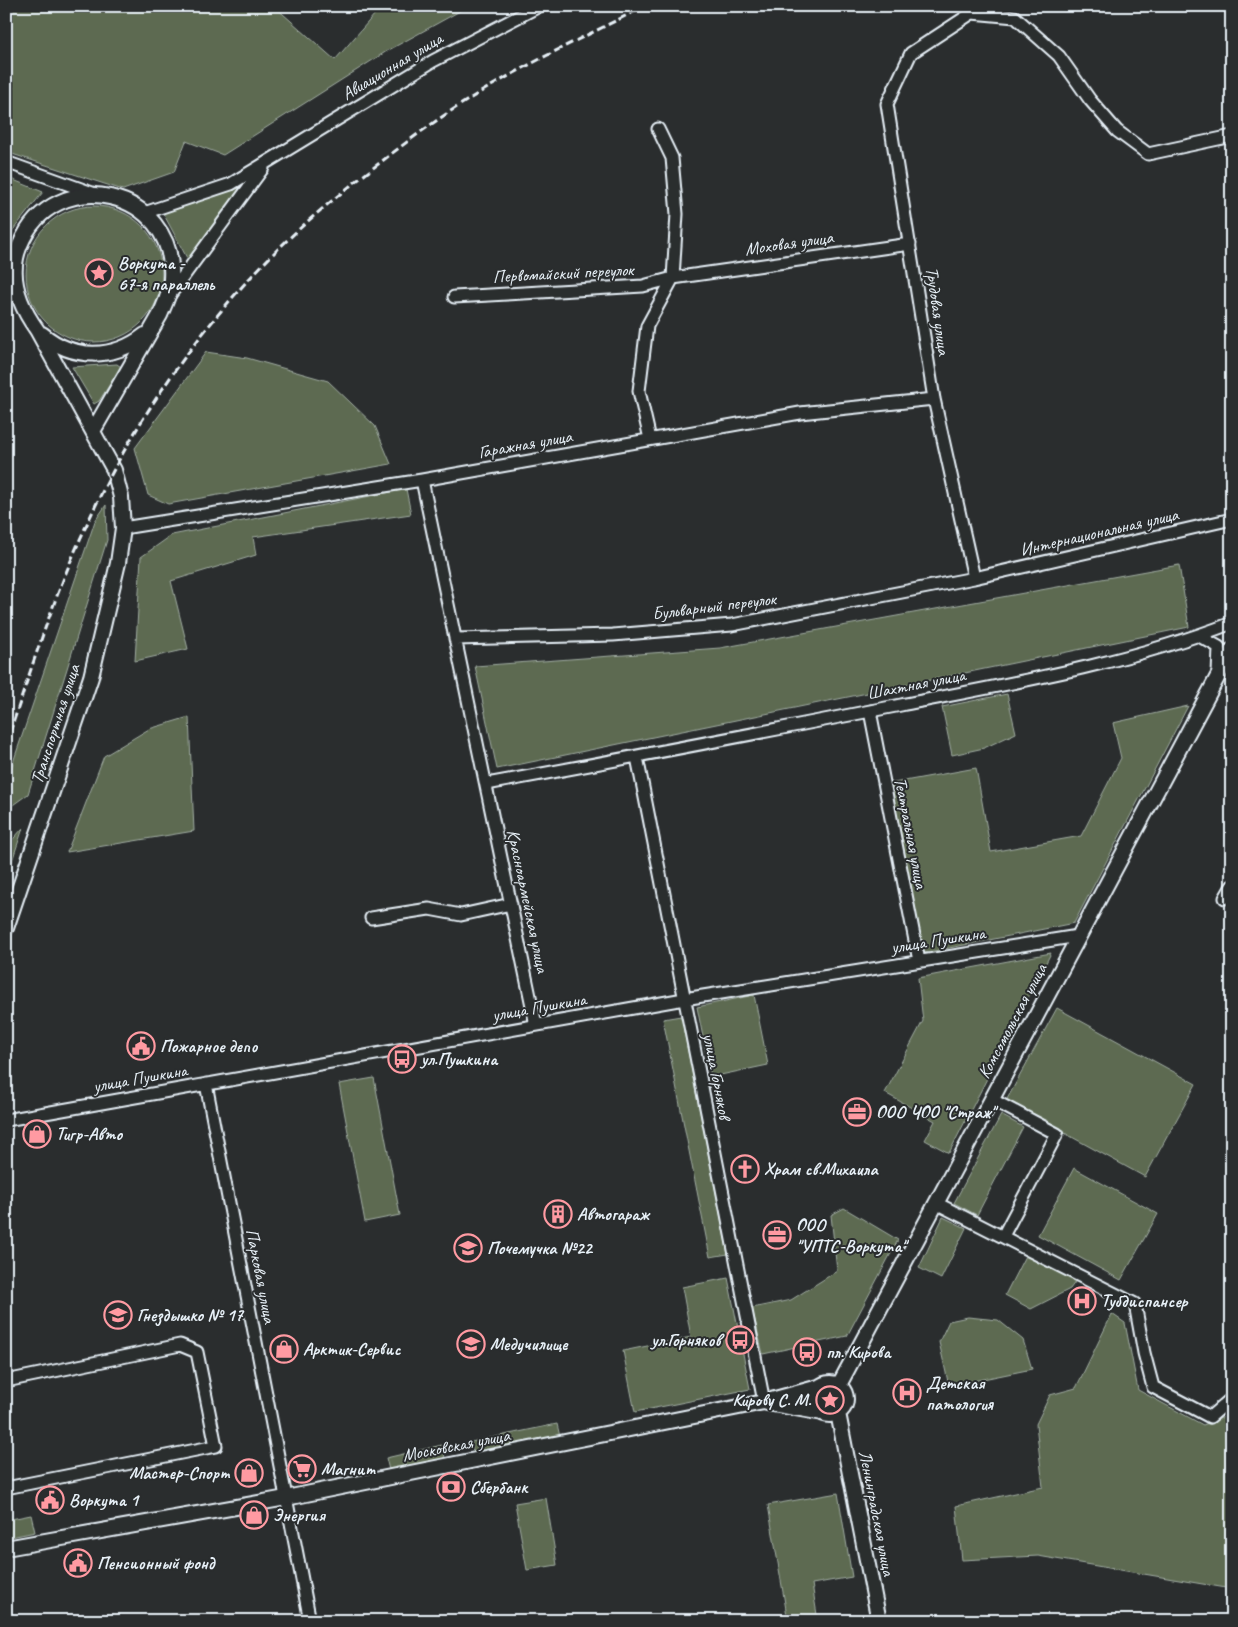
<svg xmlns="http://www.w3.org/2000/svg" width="1238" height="1627" font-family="Caveat,sans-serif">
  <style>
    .green { fill: #5d6a51; stroke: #a2aea4 }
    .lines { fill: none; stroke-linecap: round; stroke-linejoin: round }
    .minor-casing { stroke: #e8f1f8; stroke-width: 15 }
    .major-casing { stroke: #e8f1f8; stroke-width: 18 }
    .minor { stroke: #2a2d2e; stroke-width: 11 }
    .major { stroke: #2a2d2e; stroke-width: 14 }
    .rail { stroke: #e8f1f8; stroke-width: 3; stroke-dasharray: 8 4; stroke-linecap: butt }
    .labels { text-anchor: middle; stroke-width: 4; stroke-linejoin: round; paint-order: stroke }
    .street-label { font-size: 18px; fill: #e8f1f8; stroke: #2a2d2e }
    .poi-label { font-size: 18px; font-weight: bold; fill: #e8f1f8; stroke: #2a2d2e; text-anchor: start }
  </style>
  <rect width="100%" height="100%" fill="#2a2d2e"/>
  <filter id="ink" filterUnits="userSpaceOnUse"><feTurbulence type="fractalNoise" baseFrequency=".02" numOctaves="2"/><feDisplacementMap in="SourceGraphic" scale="10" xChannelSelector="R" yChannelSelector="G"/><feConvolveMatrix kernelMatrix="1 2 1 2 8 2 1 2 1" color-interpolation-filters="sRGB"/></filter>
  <g filter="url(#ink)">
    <path class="green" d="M 6,6 L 274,6 L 335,60 L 382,6 L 469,6 L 387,51 L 223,155 L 186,141 L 174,172 L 123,190 L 6,152 L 6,88 L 14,88 L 6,81 Z
      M 6,177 L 43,192 L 6,239 Z
      M 241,187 L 188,260 L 162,211 Z
      M26 274a68 68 0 1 1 136 0a68 68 0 1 1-136 0Z
      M 206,352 L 247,358 L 328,381 L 375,426 L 391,464 L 168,504 L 148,495 L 135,448 Z
      M 117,364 L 121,367 L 99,401 L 94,404 L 72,367 Z
      M 406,489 L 411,514 L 253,537 L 256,555 L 171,581 L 188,649 L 135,661 L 141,557 L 172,535 Z
      M 106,505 L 107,540 L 28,794 L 6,810 L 6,783 L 95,521 Z
      M 1179,565 L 1189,627 L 497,769 L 475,666 L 720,648 Z
      M 1007,694 L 1016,733 L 984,748 L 952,755 L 942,707 Z
      M 1188,706 L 1074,923 L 919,954 L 888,784 L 976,768 L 991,852 L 1081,836 L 1121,758 L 1113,723 Z
      M 189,717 L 194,831 L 67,852 L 104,756 L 149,729 Z
      M 23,828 L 6,879 L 6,847 Z
      M 1051,953 L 949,1153 L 925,1140 L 935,1121 L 885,1093 L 923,1021 L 918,978 Z
      M 754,995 L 768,1065 L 711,1077 L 697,1007 Z
      M 1057,1008 L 1196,1084 L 1145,1177 L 1006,1101 Z
      M 681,1016 L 728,1254 L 710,1257 L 663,1019 Z
      M 374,1078 L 400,1215 L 365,1222 L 339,1084 Z
      M 1001,1115 L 1023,1127 L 977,1215 L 954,1203 Z
      M 1074,1168 L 1158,1214 L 1121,1280 L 1038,1235 Z
      M 844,1208 L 898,1240 L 847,1336 L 763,1354 L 752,1308 L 791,1300 L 837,1271 L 831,1215 Z
      M 943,1217 L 966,1228 L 941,1279 L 919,1268 Z
      M 1027,1252 L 1078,1278 L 1070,1289 L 1031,1309 L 1005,1295 Z
      M 728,1278 L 750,1389 L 635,1412 L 623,1351 L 691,1337 L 682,1287 Z
      M 1112,1314 L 1125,1323 L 1138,1390 L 1203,1425 L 1232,1414 L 1232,1589 L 1038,1556 L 962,1560 L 956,1506 L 1043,1487 L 1036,1424 L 1050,1395 L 1076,1388 Z
      M 968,1317 L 998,1320 L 1023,1340 L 1032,1369 L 949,1386 L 939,1342 L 949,1321 Z
      M 557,1424 L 560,1437 L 474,1455 L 471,1442 Z
      M 442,1445 L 445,1458 L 389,1470 L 386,1458 Z
      M 838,1493 L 852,1577 L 812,1584 L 818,1621 L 788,1621 L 768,1505 Z
      M 546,1498 L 557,1565 L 527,1570 L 515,1503 Z
      M 31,1515 L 35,1532 L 6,1538 L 6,1520 Z"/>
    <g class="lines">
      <g class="minor-casing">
        <path id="minor" d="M 6,162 L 95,194
          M 144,213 L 231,184 L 433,61 L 539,6
          M 169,296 L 263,168
          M 454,297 L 643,286 L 673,278 L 910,244
          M 650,439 L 639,391 L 647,326 L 673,278 L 677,214 L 672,158 L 658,129
          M 422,480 L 536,1025
          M 123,528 L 422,480 L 800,413 L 934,399
          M 974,578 L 934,399 L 887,104 L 911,53 L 972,13 L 1015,17 L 1059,56 L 1090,100 L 1117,131 L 1148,154 L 1232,136
          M 1199,636 L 1219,647 L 1218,674
          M 455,639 L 613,635 L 732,625 L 974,578 L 1232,519
          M 870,711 L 919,961
          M 637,757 L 764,1402
          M 487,784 C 625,759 763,732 901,705 C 1012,683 1126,664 1232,623
          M 1225,898 L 1232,886
          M 371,918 L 429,909 L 461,915 L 511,904
          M 206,1084 L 310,1621
          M 991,1099 L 1057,1134 L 1003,1236
          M 6,1120 L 684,999 L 1078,936
          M 936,1203 L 1135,1304 L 1144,1353 L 1153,1387 L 1210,1417 L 1232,1398
          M 6,1381 L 180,1345 L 197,1352 L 216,1446 L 6,1488"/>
      </g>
      <g class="major-casing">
        <path id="major" d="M 42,334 C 73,360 113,360 145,335
          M 6,928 L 91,677 L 118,563 L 123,528 L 121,497 L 114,470 L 37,330 C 19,305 7,276 20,245 C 54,162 177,189 171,279 C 171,292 165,303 160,315 L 93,431
          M814 1399a16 16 0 1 1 32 0a16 16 0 1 1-32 0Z
          M 839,1385 L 1232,650
          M 767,1403 L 823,1413
          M 838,1413 L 879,1621
          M 6,1548 L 286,1498 L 764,1402 L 819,1387"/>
      </g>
      <use href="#minor" class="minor"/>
      <use href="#major" class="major"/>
      <path class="rail" d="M 6,744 C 31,670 54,595 87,524 C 131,426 197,330 274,253 C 309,218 347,188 386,158 C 422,130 460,103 500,81 C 547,54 596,31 645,6"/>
    </g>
  </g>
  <defs>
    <g id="sight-ring" transform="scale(1.4375)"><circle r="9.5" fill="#2a2d2e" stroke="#ff9aa2" stroke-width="1.5"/><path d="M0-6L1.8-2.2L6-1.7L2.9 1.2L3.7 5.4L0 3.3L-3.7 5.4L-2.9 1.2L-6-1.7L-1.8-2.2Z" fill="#ff9aa2"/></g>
    <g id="civic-ring" transform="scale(1.4375)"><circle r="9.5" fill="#2a2d2e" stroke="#ff9aa2" stroke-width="1.5"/><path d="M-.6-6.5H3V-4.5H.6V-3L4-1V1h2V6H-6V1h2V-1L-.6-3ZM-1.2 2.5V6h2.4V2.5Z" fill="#ff9aa2"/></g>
    <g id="bus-ring" transform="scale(1.4375)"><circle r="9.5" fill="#2a2d2e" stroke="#ff9aa2" stroke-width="1.5"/><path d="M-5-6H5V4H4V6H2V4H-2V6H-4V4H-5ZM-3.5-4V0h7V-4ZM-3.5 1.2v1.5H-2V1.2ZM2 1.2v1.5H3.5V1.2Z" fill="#ff9aa2"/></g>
    <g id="office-ring" transform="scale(1.4375)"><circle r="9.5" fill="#2a2d2e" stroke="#ff9aa2" stroke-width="1.5"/><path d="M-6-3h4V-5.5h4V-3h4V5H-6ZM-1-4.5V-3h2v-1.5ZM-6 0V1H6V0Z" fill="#ff9aa2"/></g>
    <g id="shop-ring" transform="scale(1.4375)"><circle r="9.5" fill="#2a2d2e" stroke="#ff9aa2" stroke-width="1.5"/><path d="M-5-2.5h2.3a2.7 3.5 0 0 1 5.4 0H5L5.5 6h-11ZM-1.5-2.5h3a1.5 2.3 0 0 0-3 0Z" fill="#ff9aa2"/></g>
    <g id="church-ring" transform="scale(1.4375)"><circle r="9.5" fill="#2a2d2e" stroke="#ff9aa2" stroke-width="1.5"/><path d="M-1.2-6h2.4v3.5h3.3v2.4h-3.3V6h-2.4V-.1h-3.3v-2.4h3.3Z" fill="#ff9aa2"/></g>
    <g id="building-ring" transform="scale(1.4375)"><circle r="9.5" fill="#2a2d2e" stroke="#ff9aa2" stroke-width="1.5"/><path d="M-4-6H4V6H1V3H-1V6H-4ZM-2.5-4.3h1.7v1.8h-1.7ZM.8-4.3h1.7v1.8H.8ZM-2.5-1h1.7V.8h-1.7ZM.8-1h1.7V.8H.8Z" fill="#ff9aa2"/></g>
    <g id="school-ring" transform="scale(1.4375)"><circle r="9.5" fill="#2a2d2e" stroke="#ff9aa2" stroke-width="1.5"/><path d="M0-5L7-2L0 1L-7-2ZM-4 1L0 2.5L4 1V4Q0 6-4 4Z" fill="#ff9aa2"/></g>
    <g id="hospital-ring" transform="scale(1.4375)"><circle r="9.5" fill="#2a2d2e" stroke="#ff9aa2" stroke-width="1.5"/><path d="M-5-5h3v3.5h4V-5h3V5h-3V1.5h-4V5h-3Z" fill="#ff9aa2"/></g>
    <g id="university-ring" transform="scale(1.4375)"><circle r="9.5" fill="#2a2d2e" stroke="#ff9aa2" stroke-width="1.5"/><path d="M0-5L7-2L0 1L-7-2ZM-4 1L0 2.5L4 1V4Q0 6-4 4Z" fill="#ff9aa2"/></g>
    <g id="supermarket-ring" transform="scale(1.4375)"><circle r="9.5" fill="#2a2d2e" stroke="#ff9aa2" stroke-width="1.5"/><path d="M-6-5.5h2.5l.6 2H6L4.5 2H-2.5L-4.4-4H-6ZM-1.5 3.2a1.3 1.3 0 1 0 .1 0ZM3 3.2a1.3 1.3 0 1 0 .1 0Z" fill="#ff9aa2"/></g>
    <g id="bank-ring" transform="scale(1.4375)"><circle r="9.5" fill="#2a2d2e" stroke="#ff9aa2" stroke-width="1.5"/><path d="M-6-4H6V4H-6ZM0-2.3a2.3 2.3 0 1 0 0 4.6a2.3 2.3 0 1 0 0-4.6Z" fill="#ff9aa2"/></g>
  </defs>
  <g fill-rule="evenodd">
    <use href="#sight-ring" x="99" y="273"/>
    <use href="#civic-ring" x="141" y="1046"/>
    <use href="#bus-ring" x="402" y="1059"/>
    <use href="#office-ring" x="857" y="1112"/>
    <use href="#shop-ring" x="37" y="1134"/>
    <use href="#church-ring" x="745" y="1169"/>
    <use href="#building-ring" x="558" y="1214"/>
    <use href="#office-ring" x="777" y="1235"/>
    <use href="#school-ring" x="468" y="1248"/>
    <use href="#hospital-ring" x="1082" y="1301"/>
    <use href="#school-ring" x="118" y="1315"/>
    <use href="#bus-ring" x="740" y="1340"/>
    <use href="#university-ring" x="471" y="1344"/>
    <use href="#shop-ring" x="284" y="1349"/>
    <use href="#bus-ring" x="807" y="1352"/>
    <use href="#hospital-ring" x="907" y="1393"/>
    <use href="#sight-ring" x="830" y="1400"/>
    <use href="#supermarket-ring" x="302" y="1469"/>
    <use href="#shop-ring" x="249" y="1473"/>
    <use href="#bank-ring" x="451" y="1487"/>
    <use href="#civic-ring" x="50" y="1500"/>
    <use href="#shop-ring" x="254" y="1515"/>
    <use href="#civic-ring" x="78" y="1563"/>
  </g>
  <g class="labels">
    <g class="street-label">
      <text transform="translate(392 66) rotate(-31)" y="6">Авиационная улица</text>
      <text transform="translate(789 243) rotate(-8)" y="6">Моховая улица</text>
      <text transform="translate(563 273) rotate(-3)" y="6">Первомайский переулок</text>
      <text transform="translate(938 311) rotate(82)" y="6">Трудовая улица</text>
      <text transform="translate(525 444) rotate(-10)" y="6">Гаражная улица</text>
      <text transform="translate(1099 532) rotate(-13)" y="6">Интернациональная улица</text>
      <text transform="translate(714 606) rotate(-7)" y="6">Бульварный переулок</text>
      <text transform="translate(916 684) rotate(-11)" y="6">Шахтная улица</text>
      <text transform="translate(55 724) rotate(-72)" y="6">Транспортная улица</text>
      <text transform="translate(911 833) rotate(79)" y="6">Театральная улица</text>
      <text transform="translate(528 901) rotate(78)" y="6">Красноармейская улица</text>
      <text transform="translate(938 940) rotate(-9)" y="6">улица Пушкина</text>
      <text transform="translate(539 1007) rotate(-10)" y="6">улица Пушкина</text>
      <text transform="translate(1012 1021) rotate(-62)" y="6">Комсомольская улица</text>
      <text transform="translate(717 1076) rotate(79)" y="6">улица Горняков</text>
      <text transform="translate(140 1078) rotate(-10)" y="6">улица Пушкина</text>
      <text transform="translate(261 1276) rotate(79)" y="6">Парковая улица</text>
      <text transform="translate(456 1445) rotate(-11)" y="6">Московская улица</text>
      <text transform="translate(877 1513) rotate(79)" y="6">Ленинградская улица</text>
    </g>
    <g class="poi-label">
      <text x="118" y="269">Воркута -<tspan x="118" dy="21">67-я параллель</tspan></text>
      <text x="160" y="1052">Пожарное депо</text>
      <text x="421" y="1065">ул.Пушкина</text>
      <text x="876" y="1118">ООО ЧОО "Страж"</text>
      <text x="56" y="1140">Тигр-Авто</text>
      <text x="764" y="1175">Храм св.Михаила</text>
      <text x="577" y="1220">Автогараж</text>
      <text x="796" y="1231">ООО<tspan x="796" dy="21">"УПТС-Воркута"</tspan></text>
      <text x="487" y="1254">Почемучка №22</text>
      <text x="1101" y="1307">Тубдиспансер</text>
      <text x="137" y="1321">Гнездышко № 17</text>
      <text x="721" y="1346" text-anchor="end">ул.Горняков</text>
      <text x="490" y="1350">Медучилище</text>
      <text x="303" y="1355">Арктик-Сервис</text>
      <text x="826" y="1358">пл. Кирова</text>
      <text x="926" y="1389">Детская<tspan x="926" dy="21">патология</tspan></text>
      <text x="811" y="1406" text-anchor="end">Кирову С. М.</text>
      <text x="321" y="1475">Магнит</text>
      <text x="230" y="1479" text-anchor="end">Мастер-Спорт</text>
      <text x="470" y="1493">Сбербанк</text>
      <text x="69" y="1506">Воркута 1</text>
      <text x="273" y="1521">Энергия</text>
      <text x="97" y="1569">Пенсионный фонд</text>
    </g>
  </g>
  <rect width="1238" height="1627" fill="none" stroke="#2a2d2e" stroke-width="25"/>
  <rect x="12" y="12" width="1213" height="1602" fill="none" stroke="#e8f1f8" stroke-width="2" filter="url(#ink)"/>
</svg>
